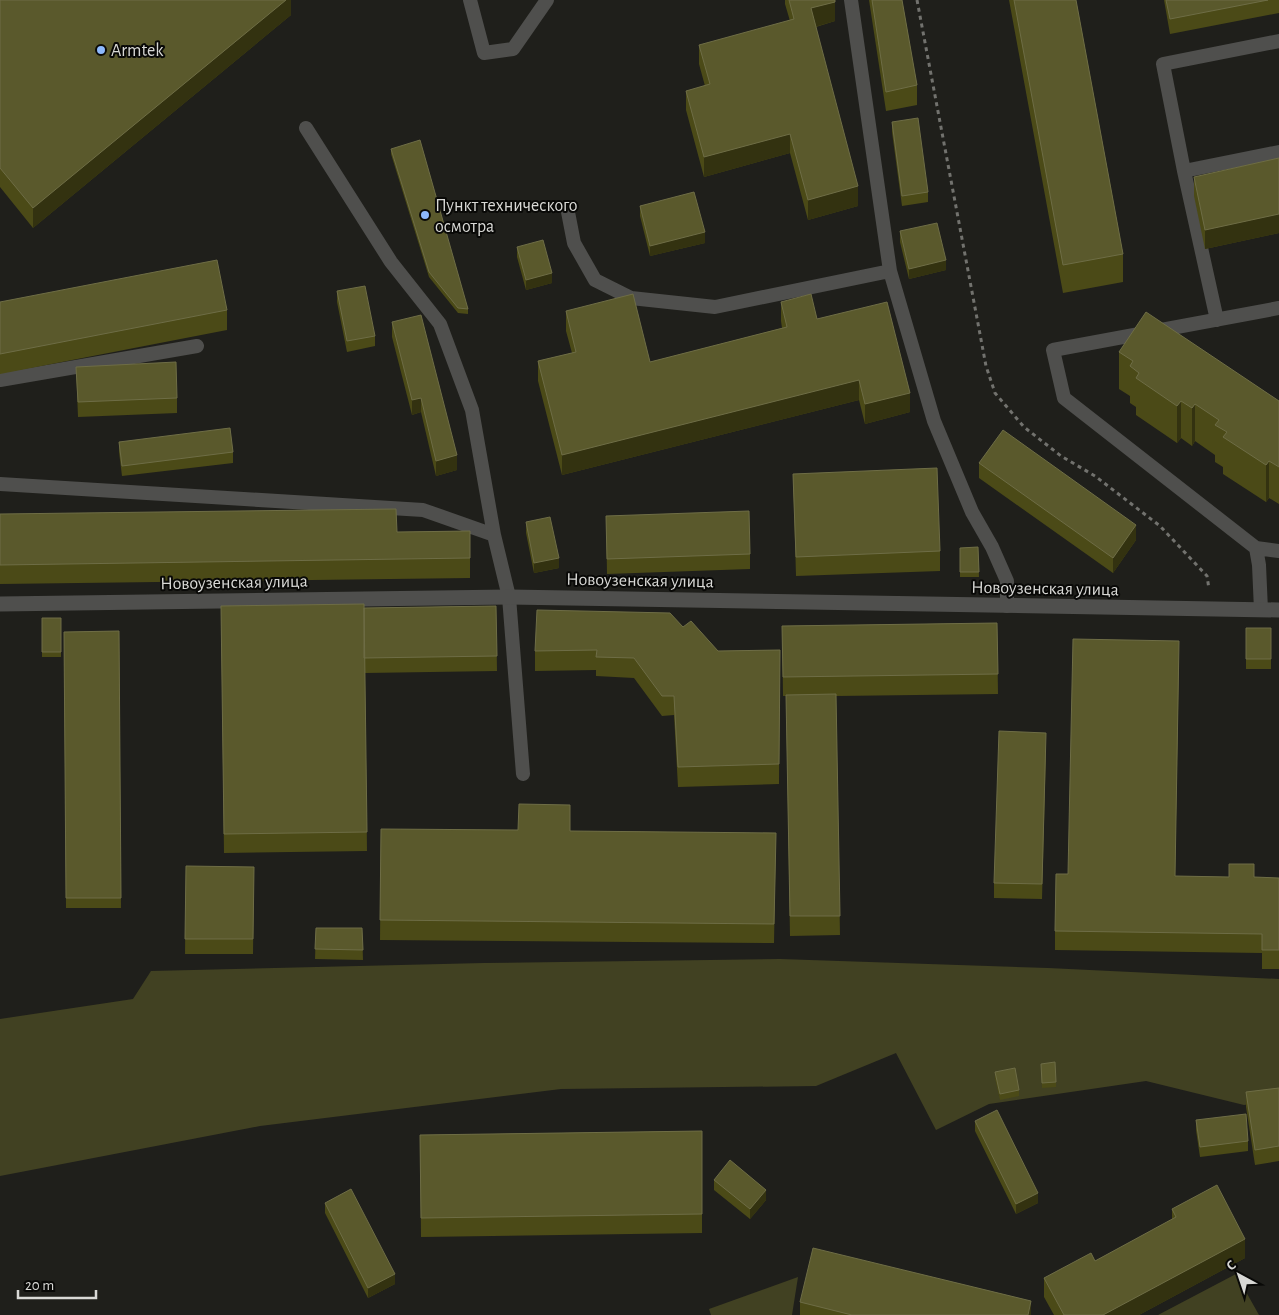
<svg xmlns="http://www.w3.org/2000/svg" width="1279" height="1315" font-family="'Alegreya Sans',sans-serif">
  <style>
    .green { fill: #414122 }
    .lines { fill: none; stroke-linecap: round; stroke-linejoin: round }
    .path { stroke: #72726e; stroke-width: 3; stroke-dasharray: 4 4; stroke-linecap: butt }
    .lane { stroke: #4f4f4d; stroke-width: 14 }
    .street { stroke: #4f4f4d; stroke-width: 15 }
    .wall { fill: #4b4a17 }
    .shaded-wall { fill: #333210 }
    .building { fill: #5a592c; stroke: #6e6d46 }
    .poi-dot { fill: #8db9fc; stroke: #090907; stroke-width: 2 }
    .labels { text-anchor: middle; stroke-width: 4; stroke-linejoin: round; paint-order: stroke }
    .poi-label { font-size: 18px; fill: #d9d9d6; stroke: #090907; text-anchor: start }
    .street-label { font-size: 18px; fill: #d9d9d6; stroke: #090907 }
  </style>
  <rect width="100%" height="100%" fill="#1f1f1b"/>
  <path class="green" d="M 780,959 L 1048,968 L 1279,979 L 1279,1100 L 1244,1105 L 1146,1081 L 989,1104 L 936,1130 L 896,1053 L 816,1086 L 561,1089 L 260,1126 L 0,1176 L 0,1019 L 133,999 L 151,971 L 484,963 Z
    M 1236,1274 L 1259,1315 L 1158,1315 Z
    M 798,1277 L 792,1315 L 711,1315 L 709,1309 Z"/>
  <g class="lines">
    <path class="path" d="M 917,0 L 986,366 L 995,393 L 1024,427 L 1061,456 L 1095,476 L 1160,526 L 1207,576 L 1209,589"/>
    <path class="lane" d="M 470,0 L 484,53 L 513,49 L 547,0
      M 851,0 L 890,271 L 934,421 L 972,512 L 992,547 L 1007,581 L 1007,606
      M 306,128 L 391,262 L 440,324 L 472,410 L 494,535
      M 1184,171 L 1163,64 L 1279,41
      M 568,212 L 574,243 L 595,280 L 631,298 L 715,307 L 890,271
      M 1217,320 L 1184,171 L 1279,152
      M 0,380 L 197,346
      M 0,484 L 423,510 L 494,535 L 509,597 L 523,774
      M 1256,548 L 1279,551
      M 1261,610 L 1259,565 L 1256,548 L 1064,398 L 1053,350 L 1279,308"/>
    <path class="street" d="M 0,604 L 509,597 L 1279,610"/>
  </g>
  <path class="wall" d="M 0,0 L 291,0 L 291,15 L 33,228 L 0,187 Z
    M 785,0 L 835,0 L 835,21 L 816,27 L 858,206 L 808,220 L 790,153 L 704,177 L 686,110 L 686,91 L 705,86 L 699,64 L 699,45 L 790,21 L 785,4 Z
    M 869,0 L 902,0 L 917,85 L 917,105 L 886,111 Z
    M 1009,0 L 1076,0 L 1123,254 L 1123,282 L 1063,293 Z
    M 1164,0 L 1279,0 L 1279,13 L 1170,34 Z
    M 892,122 L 928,192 L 928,202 L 902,206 L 892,132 Z
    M 391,149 L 468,309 L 468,314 L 458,313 L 429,277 L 391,154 Z
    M 1279,158 L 1279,233 L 1205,249 L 1194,196 L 1194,177 Z
    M 640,206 L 705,243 L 650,256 L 640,216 Z
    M 900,231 L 946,270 L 909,279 L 900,242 Z
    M 517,247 L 552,283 L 526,290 L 517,257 Z
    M 337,291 L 375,336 L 375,346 L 347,352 L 337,302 Z
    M 0,302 L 227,310 L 227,330 L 0,374 Z
    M 781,302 L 817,319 L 910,412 L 865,424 L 859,400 L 562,475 L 538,381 L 538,361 L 572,353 L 566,331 L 566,311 L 650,362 L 782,328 L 781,321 Z
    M 392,322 L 457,470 L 436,476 L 421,412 L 412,415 L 392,337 Z
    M 1119,352 L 1279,401 L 1279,504 L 1269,498 L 1266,502 L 1223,474 L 1223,467 L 1215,462 L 1215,455 L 1195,441 L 1192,446 L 1181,438 L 1177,443 L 1136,415 L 1136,407 L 1130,403 L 1130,396 L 1119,389 Z
    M 76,367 L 177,398 L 177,413 L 78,417 Z
    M 119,442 L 233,452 L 233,463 L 122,476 L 119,452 Z
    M 979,463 L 1136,540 L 1113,573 L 979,478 Z
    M 793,474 L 940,551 L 940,571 L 796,576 Z
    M 0,514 L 397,532 L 470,531 L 470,578 L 0,584 Z
    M 606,516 L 750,554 L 750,569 L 607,574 Z
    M 526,522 L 559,568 L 534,573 L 526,533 Z
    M 978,547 L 979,577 L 960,577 L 960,548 Z
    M 221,606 L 364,608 L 496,606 L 497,671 L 365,673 L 367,851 L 224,853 Z
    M 42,618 L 61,618 L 61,657 L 42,657 Z
    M 997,623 L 998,694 L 836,696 L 840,935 L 790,936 L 786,696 L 783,696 L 782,626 Z
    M 683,627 L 718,651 L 780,650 L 779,784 L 678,787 L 674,715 L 662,716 L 634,678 L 596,676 L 596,670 L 535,671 L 535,651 Z
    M 1246,628 L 1271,628 L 1271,669 L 1246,669 Z
    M 119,631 L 121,908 L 66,908 L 64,632 Z
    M 1179,660 L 1175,876 L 1279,878 L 1279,969 L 1262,969 L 1262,953 L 1055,950 L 1055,931 L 1068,874 Z
    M 1046,748 L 1042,899 L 994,898 L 994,883 Z
    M 381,829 L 776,833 L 774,943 L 380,940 Z
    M 186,866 L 254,867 L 253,954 L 185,954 Z
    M 316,928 L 362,928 L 363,960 L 315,959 Z
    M 1041,1064 L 1056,1082 L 1056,1087 L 1042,1088 Z
    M 995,1072 L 1019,1090 L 1019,1096 L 1000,1100 L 995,1078 Z
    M 1279,1088 L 1279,1161 L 1255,1165 L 1246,1107 L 1246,1092 Z
    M 1196,1120 L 1248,1141 L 1248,1151 L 1200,1157 L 1196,1130 Z
    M 975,1121 L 1038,1203 L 1016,1214 L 975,1131 Z
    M 702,1131 L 702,1233 L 421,1237 L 420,1135 Z
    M 714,1180 L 766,1200 L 750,1219 L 714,1190 Z
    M 325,1203 L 395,1284 L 368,1298 L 325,1213 Z
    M 1172,1209 L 1245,1258 L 1139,1315 L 1054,1315 L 1044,1297 L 1044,1278 L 1095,1261 L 1172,1220 Z
    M 800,1302 L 1031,1315 L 800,1315 Z"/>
  <path class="shaded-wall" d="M 286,0 L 291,0 L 291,15 L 33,228 L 33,208 Z
    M 835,2 L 835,21 L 811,28 L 811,8 Z
    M 790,134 L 790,153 L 704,177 L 704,157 Z
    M 858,186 L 858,206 L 808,220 L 808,200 Z
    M 1279,214 L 1279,233 L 1205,249 L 1205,230 Z
    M 705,232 L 705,243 L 650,256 L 650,246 Z
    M 946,260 L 946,270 L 909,279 L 909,269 Z
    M 552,273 L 552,283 L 526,290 L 526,280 Z
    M 859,380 L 859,400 L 562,475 L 562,455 Z
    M 910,393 L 910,412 L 865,424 L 865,404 Z
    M 421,398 L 421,412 L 412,415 L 412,400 Z
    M 1181,401 L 1181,438 L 1177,443 L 1177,406 Z
    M 1195,404 L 1195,441 L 1192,446 L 1192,408 Z
    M 457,455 L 457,470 L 436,476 L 436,461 Z
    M 1269,461 L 1269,498 L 1266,502 L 1266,465 Z
    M 1136,525 L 1136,540 L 1113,573 L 1113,558 Z
    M 559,558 L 559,568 L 534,573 L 534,563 Z
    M 766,1190 L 766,1200 L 750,1219 L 750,1209 Z
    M 1038,1193 L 1038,1203 L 1016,1214 L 1016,1204 Z
    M 1245,1239 L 1245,1258 L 1139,1315 L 1103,1315 Z
    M 395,1274 L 395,1284 L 368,1298 L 368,1288 Z
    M 1031,1301 L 1031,1315 L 1028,1315 Z"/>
  <path class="building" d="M 0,0 L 286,0 L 33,208 L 0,168 Z
    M 789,0 L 835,0 L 835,2 L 811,8 L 858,186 L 808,200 L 790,134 L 704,157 L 686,91 L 710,84 L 699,45 L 794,19 Z
    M 872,0 L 902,0 L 917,85 L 886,92 Z
    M 1014,0 L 1076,0 L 1123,254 L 1063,265 Z
    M 1166,0 L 1268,0 L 1170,19 Z
    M 918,118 L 928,192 L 902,196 L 892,122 Z
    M 420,140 L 468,309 L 458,308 L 429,272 L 391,149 Z
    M 1279,158 L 1279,214 L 1205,230 L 1194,177 Z
    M 694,192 L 705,232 L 650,246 L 640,206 Z
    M 937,223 L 946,260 L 909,269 L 900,231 Z
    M 543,240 L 552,273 L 526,280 L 517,247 Z
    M 217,260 L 227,310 L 0,354 L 0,302 Z
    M 365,286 L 375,336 L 347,341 L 337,291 Z
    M 633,294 L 650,362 L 787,327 L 781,302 L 811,294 L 817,319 L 887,302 L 910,393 L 865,404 L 859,380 L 562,455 L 538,361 L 576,352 L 566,311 Z
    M 1146,312 L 1279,401 L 1279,467 L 1269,461 L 1266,465 L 1223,437 L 1227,432 L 1215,425 L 1219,420 L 1195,404 L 1192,408 L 1181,401 L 1177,406 L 1136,378 L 1139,373 L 1130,366 L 1133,361 L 1119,352 Z
    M 421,315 L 457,455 L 436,461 L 421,398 L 412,400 L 392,322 Z
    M 176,362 L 177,398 L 78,402 L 76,367 Z
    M 230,428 L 233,452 L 122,466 L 119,442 Z
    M 1003,430 L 1136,525 L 1113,558 L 979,463 Z
    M 937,468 L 940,551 L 796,557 L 793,474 Z
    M 396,509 L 397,532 L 470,531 L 470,558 L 0,565 L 0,514 Z
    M 749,511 L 750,554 L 607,559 L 606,516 Z
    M 550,517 L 559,558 L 534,563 L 526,522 Z
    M 978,547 L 979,572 L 960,572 L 960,548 Z
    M 364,604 L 367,832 L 224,834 L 221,606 Z
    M 496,606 L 497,656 L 364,658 L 364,608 Z
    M 537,610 L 670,613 L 683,627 L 691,621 L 718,651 L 780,650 L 779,764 L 678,767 L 674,696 L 662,696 L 634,658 L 596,657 L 597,650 L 535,651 Z
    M 42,618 L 61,618 L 61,652 L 42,652 Z
    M 997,623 L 998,674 L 783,677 L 782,626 Z
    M 1246,628 L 1271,628 L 1271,659 L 1246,659 Z
    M 119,631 L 121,898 L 66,898 L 64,632 Z
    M 1073,639 L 1179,641 L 1175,876 L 1229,877 L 1229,864 L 1254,864 L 1254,877 L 1279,878 L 1279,950 L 1262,950 L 1262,934 L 1055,931 L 1056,874 L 1068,874 Z
    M 836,694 L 840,916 L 790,916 L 786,695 Z
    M 999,731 L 1046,733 L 1042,884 L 994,883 Z
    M 519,804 L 570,805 L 570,831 L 776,833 L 774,924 L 380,920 L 381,829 L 518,830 Z
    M 186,866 L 254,867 L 253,939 L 185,939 Z
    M 316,928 L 362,928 L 363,950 L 315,949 Z
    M 1055,1062 L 1056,1082 L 1042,1083 L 1041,1064 Z
    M 1015,1068 L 1019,1090 L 1000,1094 L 995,1072 Z
    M 1279,1088 L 1279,1146 L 1255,1150 L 1246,1092 Z
    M 997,1110 L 1038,1193 L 1016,1204 L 975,1121 Z
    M 1246,1114 L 1248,1141 L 1200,1147 L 1196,1120 Z
    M 702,1131 L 702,1214 L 421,1218 L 420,1135 Z
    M 730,1160 L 766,1190 L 750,1209 L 714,1180 Z
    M 1217,1185 L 1245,1239 L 1103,1315 L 1064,1315 L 1044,1278 L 1091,1253 L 1095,1261 L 1176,1217 L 1172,1209 Z
    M 351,1189 L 395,1274 L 368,1288 L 325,1203 Z
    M 813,1248 L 1031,1301 L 1028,1315 L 852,1315 L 800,1302 Z"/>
  <g class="poi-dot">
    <circle cx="101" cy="50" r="5"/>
    <circle cx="425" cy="215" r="5"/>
  </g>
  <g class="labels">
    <g class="poi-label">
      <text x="111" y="56">Armtek</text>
      <text x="435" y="211">Пункт технического<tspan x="435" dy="21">осмотра</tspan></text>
    </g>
    <g class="street-label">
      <text transform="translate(640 580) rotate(1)" y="6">Новоузенская улица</text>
      <text transform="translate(234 582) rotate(-1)" y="6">Новоузенская улица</text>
      <text transform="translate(1045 588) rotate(1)" y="6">Новоузенская улица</text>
    </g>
  </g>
  <g transform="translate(1239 1275) rotate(320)" stroke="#090907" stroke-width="4" paint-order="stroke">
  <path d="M0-4L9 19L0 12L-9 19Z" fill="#d9d9d6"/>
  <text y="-8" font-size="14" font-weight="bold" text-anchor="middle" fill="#d9d9d6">С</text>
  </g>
  <path d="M18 1290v8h78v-8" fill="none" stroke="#d9d9d6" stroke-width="2.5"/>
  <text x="25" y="1290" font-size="15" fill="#d9d9d6" stroke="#090907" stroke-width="4" paint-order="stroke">20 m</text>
</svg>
